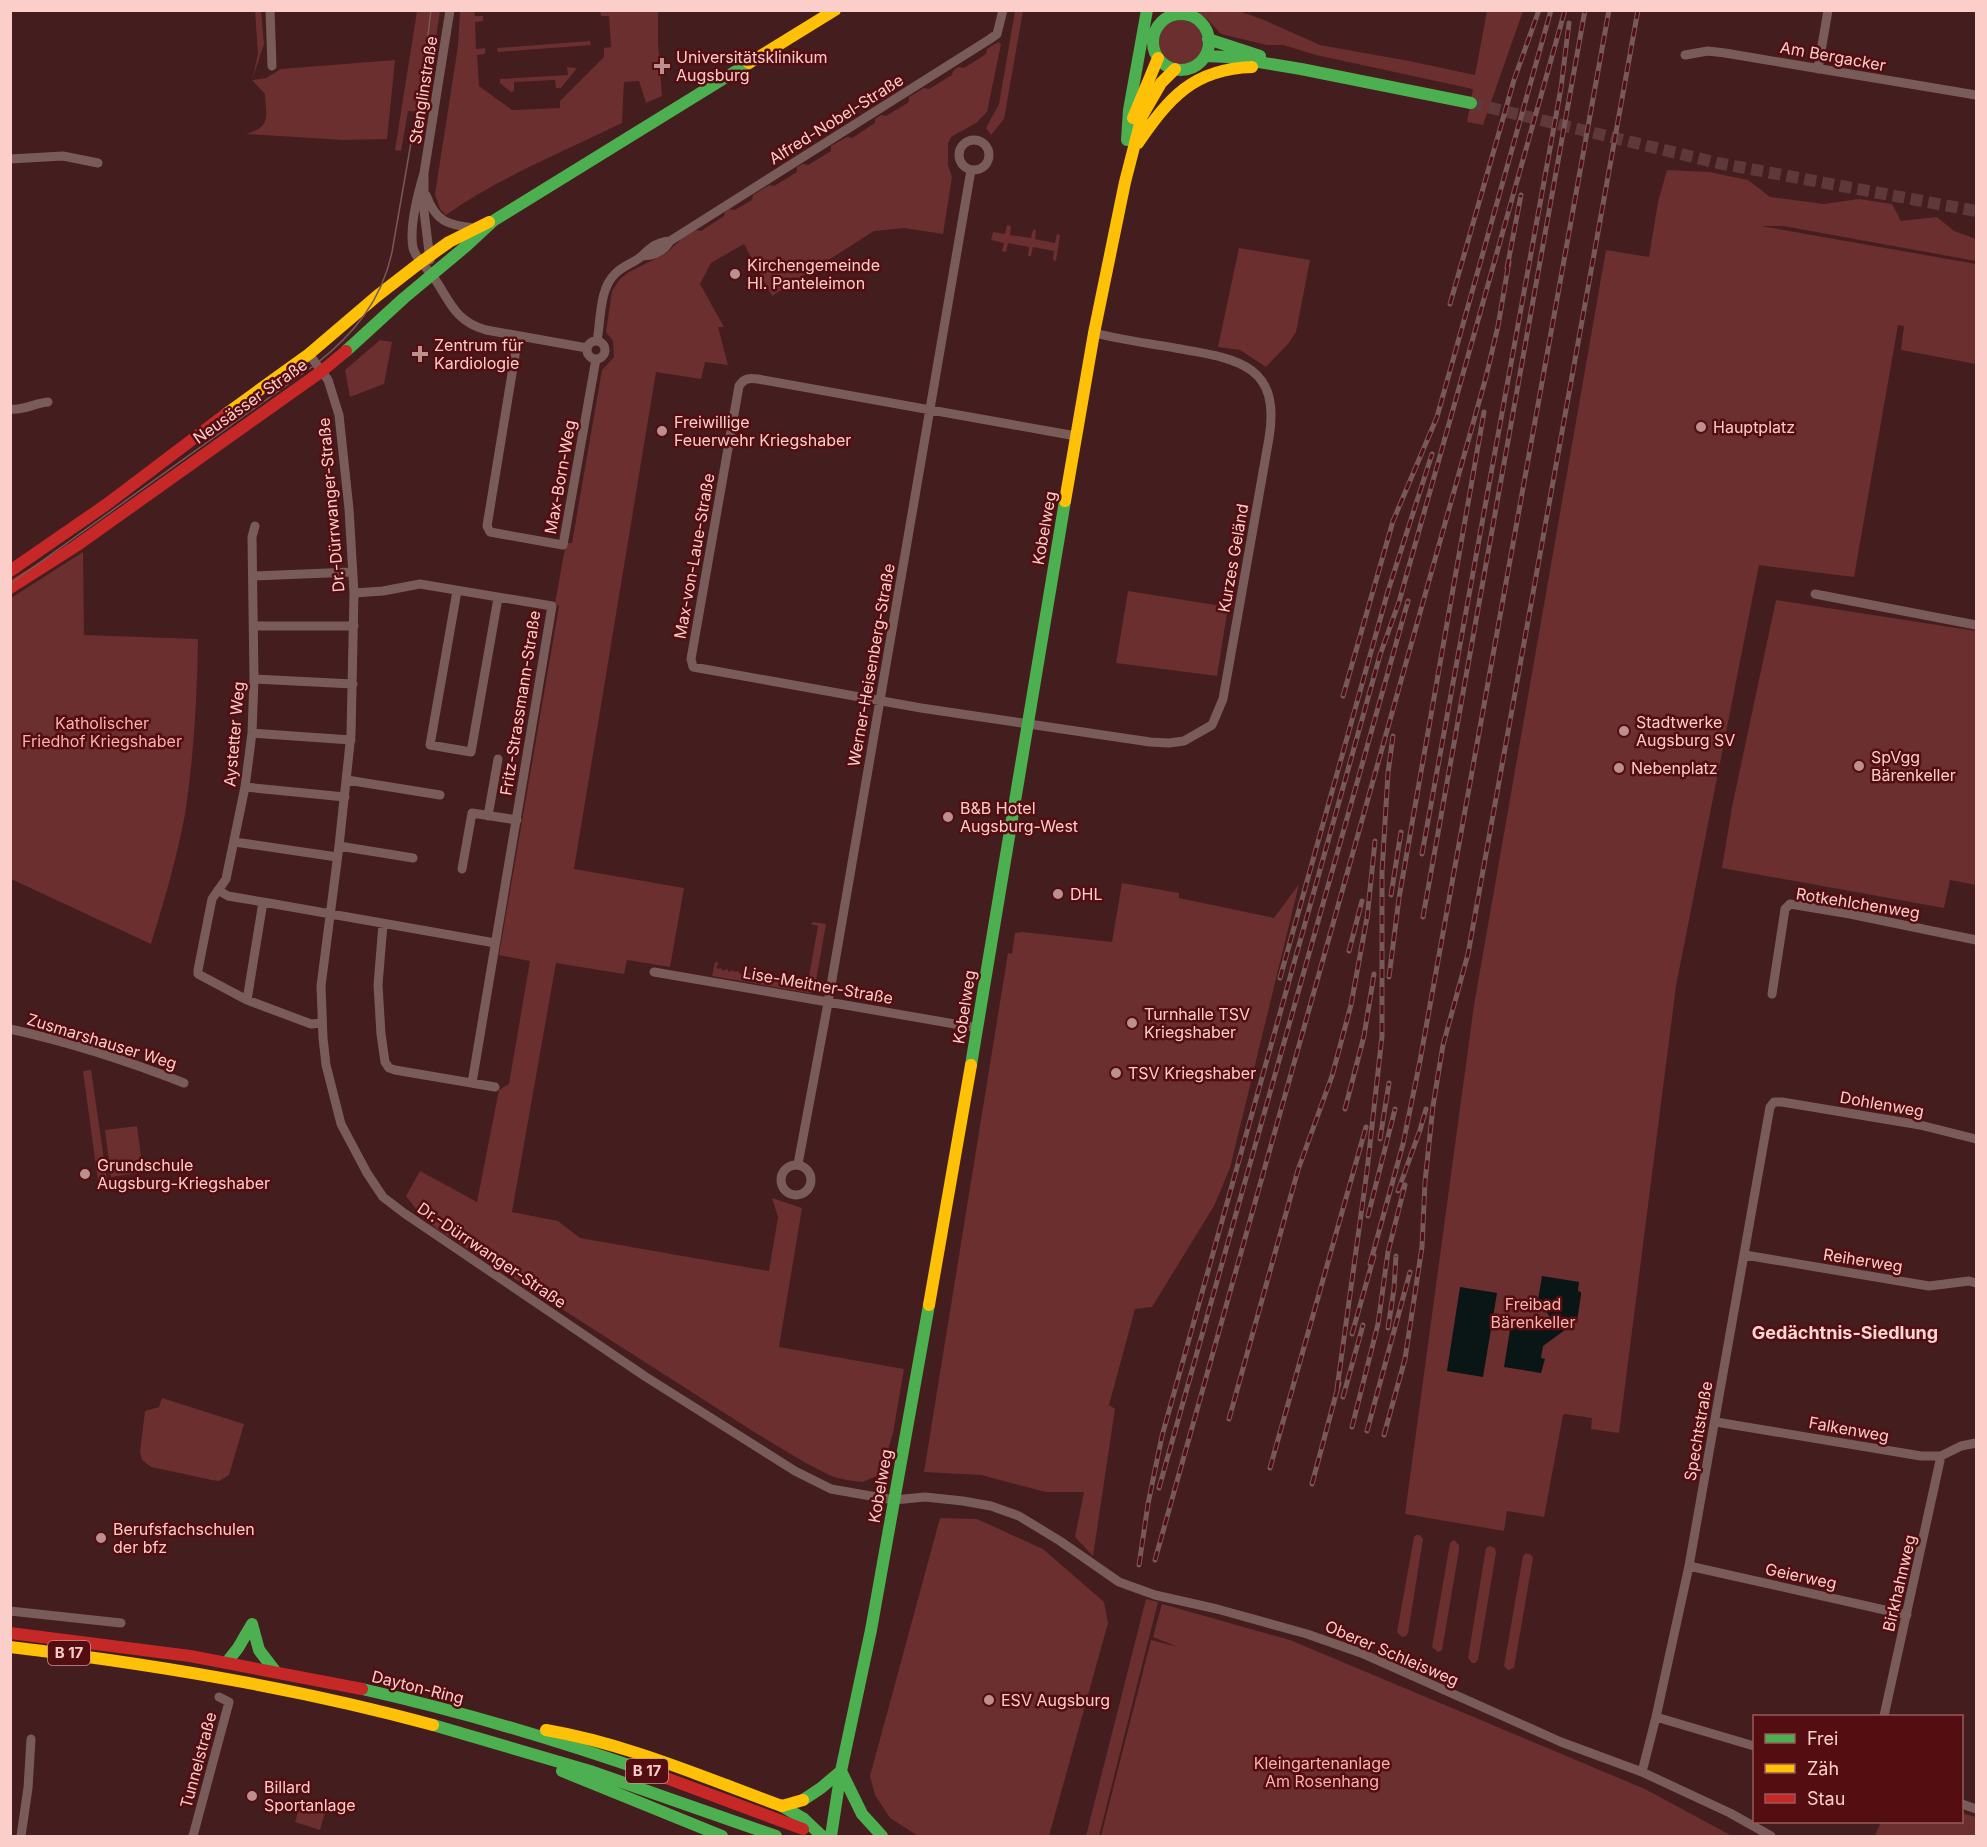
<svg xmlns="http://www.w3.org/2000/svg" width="1987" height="1847" font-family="Inter,sans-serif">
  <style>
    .green { fill: #6a2f2e }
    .water { fill: #0a1516 }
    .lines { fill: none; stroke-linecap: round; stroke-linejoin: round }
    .secondary-tunnel { stroke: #5f3839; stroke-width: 12; stroke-dasharray: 12 6; stroke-linecap: butt }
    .street { stroke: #795c5a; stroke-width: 9 }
    .fast { stroke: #4caf50; stroke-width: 12 }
    .slow { stroke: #ffc107; stroke-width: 12 }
    .jam { stroke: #c62828; stroke-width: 12 }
    .tram { stroke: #77595a; stroke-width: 1.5 }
    .rail-casing { stroke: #77595a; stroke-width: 5 }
    .rail { stroke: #540d10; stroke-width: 3; stroke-dasharray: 9; stroke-linecap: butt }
    .poi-dot { fill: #bb908e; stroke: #540d10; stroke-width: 2 }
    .labels { text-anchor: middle; stroke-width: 5; stroke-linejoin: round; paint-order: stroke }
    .shield { fill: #540d10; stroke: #c99492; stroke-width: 1.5 }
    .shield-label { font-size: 15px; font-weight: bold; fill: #fbceca }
    .street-label { font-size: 16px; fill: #fbceca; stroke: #540d10 }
    .poi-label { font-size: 16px; fill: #fbceca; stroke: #540d10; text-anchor: start }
    .park-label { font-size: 16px; fill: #f9b1ab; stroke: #540d10 }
    .neighbourhood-label { font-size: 18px; font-weight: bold; fill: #fbd7d4; stroke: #540d10 }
  </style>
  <rect width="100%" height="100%" fill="#441d1f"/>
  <path class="green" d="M 255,11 L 261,11 L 264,44 L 252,80 L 266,78 L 281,69 L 395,60 L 387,139 L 344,140 L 246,134 C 272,126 266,117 265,94 L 252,80 L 258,54 Z
    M 417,11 L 440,11 L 426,104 L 419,112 L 408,111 L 401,151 L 395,150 Z
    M 460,11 L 474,11 L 475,16 L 483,16 L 483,21 L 475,22 L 476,49 L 485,48 L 485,54 L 477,55 L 479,86 L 512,110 L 560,108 L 560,101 L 604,57 L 604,48 L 611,47 L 609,16 L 601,16 L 600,11 L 658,11 L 658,42 L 662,96 L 646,103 L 639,81 L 624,82 L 622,123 C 563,152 500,177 446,215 L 440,209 L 435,194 L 458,46 Z
    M 1015,11 L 1023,11 L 1004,119 L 991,135 L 986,128 L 999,104 Z
    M 1195,11 L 1239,11 L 1264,20 L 1320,45 L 1409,61 L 1475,75 L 1487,11 L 1523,11 L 1483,125 L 1467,122 L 1473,89 L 1316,55 L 1283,45 L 1267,45 L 1221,34 L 1207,19 Z
    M1159 42a22 22 0 1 1 44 0a22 22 0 1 1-44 0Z
    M 590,41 L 591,45 L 498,52 L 497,48 Z
    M 998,42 L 1001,44 L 987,112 L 976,123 L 951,137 L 948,143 L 948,165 L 952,177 L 943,234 L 904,228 L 874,231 L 772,296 L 744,244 L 711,263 L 700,284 L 724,327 L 718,327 L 728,365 L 705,362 L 701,379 L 656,372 L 574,869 L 684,888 L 670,967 L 627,960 L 624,974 L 556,963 L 512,1212 L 558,1221 L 580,1238 L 769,1271 L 778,1217 L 772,1198 L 802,1208 L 779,1347 L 904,1369 L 893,1433 L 881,1474 L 863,1482 L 846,1480 L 831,1476 L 804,1462 L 751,1430 L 437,1229 L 420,1214 L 406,1196 L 420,1171 L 477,1202 L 499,1090 L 509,1084 L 530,961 L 499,955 L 559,606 L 555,603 L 566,543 L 572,543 L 602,370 L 614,357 L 613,341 L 606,332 L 612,291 L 620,279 L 629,272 L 665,254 L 684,237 L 696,230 L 701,231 L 724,216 L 725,212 L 729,209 L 735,210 L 752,200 L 753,195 L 769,185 L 774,186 L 797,172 L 797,167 L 803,164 L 808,165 L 831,151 L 831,146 L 847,137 L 852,138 L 875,123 L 875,119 L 881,115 L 886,116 L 909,102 L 909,97 L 924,88 L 929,89 L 952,75 L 953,71 L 958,67 L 964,68 L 986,54 L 987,49 Z
    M 567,67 L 577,68 L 561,88 L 556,88 L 555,80 L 514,82 L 514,91 L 511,92 L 500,83 L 500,79 L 568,75 Z
    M 1667,170 L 1709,172 L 1748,180 L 1770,197 L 1824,204 L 1859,199 L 1892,204 L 1901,221 L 1937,217 L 1954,231 L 1976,239 L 1976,261 L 1783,226 L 1761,226 L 1976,264 L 1976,364 L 1901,350 L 1904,326 L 1898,325 L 1854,577 L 1759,565 L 1676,986 L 1619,1433 L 1591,1429 L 1592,1418 L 1565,1414 L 1563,1415 L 1544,1517 L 1507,1511 L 1504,1531 L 1405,1514 L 1474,1005 L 1606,250 L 1649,257 L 1658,202 Z
    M 1007,225 L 1011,226 L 1010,235 L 1031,238 L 1033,230 L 1036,230 L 1035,239 L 1055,243 L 1057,234 L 1060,235 L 1056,261 L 1053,260 L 1054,251 L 1033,247 L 1031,256 L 1028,256 L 1029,247 L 1008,243 L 1006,252 L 1002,251 L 1004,243 L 991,240 L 993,232 L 1005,234 Z
    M 1239,248 L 1310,260 L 1296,332 L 1288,344 L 1266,367 L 1240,350 L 1218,347 Z
    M 380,340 L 392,342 L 384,384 L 350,397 L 345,370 Z
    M 83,552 L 84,635 L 198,639 C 197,698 194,756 185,814 C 177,858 164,901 151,944 L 11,879 L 11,598 Z
    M 1128,591 L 1228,607 L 1217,676 L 1116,663 Z
    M 1776,600 L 1976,631 L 1976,885 L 1950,880 L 1944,908 L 1722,868 L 1732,807 Z
    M 1122,883 L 1179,893 L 1179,898 L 1274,918 L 1299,884 L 1230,1168 L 1214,1206 L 1152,1307 L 1135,1309 L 1109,1405 L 1115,1409 L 1093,1556 L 1075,1537 L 1084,1492 L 1046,1492 L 981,1475 L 924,1472 L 1008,953 L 1012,954 L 1015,933 L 1023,932 L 1112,942 Z
    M 813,922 L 826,924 L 814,992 L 809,993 L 712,976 L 715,962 L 719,963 L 716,967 L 718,969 L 721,968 L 723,971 L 727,969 L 729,972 L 732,970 L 735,972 L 738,971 L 740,974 L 744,972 L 746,975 L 749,972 L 751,976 L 754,973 L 757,976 L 760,974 L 762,977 L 765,975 L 767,978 L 771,976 L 773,979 L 776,977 L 779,980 L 785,976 L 791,977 L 790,983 L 800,984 L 801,981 L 808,982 L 818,926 L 811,924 Z
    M 91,1070 L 107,1180 L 98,1181 L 83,1071 Z
    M 137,1126 L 143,1172 L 111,1177 L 105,1130 Z
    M 162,1398 L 244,1424 L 229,1475 L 219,1481 L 212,1480 L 151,1467 L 147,1464 L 142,1460 L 140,1452 L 145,1411 L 159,1407 Z
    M 940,1518 L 977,1519 L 1043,1549 L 1104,1602 L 1108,1623 L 1049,1836 L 918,1836 L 890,1818 L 875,1795 L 870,1776 Z
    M 1416,1535 L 1420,1535 L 1423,1539 L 1408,1633 L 1406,1636 L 1402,1637 L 1397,1632 L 1414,1537 Z
    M 1454,1540 L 1459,1545 L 1459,1550 L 1442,1650 L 1438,1652 L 1432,1647 L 1450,1543 Z
    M 1490,1546 L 1495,1548 L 1496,1553 L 1478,1660 L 1475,1663 L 1472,1663 L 1468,1658 L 1486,1548 Z
    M 1526,1553 L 1531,1555 L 1533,1558 L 1514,1668 L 1508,1670 L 1504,1666 L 1523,1556 Z
    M 1146,1599 L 1158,1602 L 1099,1836 L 1086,1836 Z
    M 1162,1604 L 1290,1640 L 1645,1789 L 1732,1836 L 1101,1836 L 1151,1640 L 1178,1647 L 1153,1637 Z
    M 300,1805 L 325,1812 L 320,1830 L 295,1822 Z
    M 1962,1813 L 1976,1817 L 1976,1836 L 1875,1836 L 1881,1822 L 1962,1822 Z"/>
  <path class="water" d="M 1542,1276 L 1579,1282 L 1578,1291 L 1581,1292 L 1581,1295 L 1577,1321 L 1543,1346 L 1541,1358 L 1545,1359 L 1541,1373 L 1504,1367 L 1511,1324 L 1543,1329 L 1553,1321 L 1538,1300 Z
    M 1460,1287 L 1497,1293 L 1483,1377 L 1447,1371 Z"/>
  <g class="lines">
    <path class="secondary-tunnel" d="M 1471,103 L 1718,163 L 1976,211"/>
    <path class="street" d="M 270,10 L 272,66
      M 1685,55 L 1708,51 L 1725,53 L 1976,95
      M 1818,69 L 1828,10
      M959 155a15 15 0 1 1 30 0a15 15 0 1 1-30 0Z
      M 10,159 L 63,156 L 98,163
      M 424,173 C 418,193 409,227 413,248 C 416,259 425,266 432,275 C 449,298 453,321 486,330 L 587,348
      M 426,195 C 436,222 448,225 474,228
      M 642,256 C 654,256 663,252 670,241 L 990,39 L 997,34 L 1003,10
      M 430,260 L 424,211 L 424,173 L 450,10
      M 518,337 L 487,526 L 490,532 L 563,545 L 596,359
      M 597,341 C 601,320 599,289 615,274 C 622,266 634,263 642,256 C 651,247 657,242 670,241
      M587 350a9 9 0 1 1 18 0a9 9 0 1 1-18 0Z
      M 309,354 L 328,380 L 339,415 L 349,509 L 354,593 L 351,734 L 339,846 L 321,986 L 323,1038 L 326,1065 L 341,1124 L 367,1173 L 383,1197 L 404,1213 L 646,1377 L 795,1471 L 831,1489 L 894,1500 L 925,1497 L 963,1501 L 991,1506 L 1019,1516 L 1060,1541 L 1119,1582 L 1155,1595 L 1217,1609 L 1307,1634 L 1361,1653 L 1561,1742 L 1642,1772 L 1730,1813 L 1771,1836
      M 10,409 C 23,411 35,403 48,402
      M 1076,436 L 758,379 C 749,378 744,378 739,386 L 691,659 L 693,667 L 921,708 L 1150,742 L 1169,743 L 1184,741 L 1212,725 L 1223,699 L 1269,438 C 1281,366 1239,359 1181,349 C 1152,344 1123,340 1094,333
      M 255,526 L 252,537 L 254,679 L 252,733 L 245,787 L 226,879 L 212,899 L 198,970 L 198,974 L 247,1000 L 311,1024 L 322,1023
      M 253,576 L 352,572
      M 457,591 L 430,745 L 471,752 L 498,598
      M 354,593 L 383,591 L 420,584 L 552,606 L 472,1083
      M 1815,594 L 1976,625
      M 254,626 L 354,626
      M 254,679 L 353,684
      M 252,733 L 351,740
      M 347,780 L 440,795
      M 245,787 L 345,797
      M 488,816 L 498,759
      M 235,842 L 337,857
      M 339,846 L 413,858
      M 462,869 L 472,813 L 517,820
      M 218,890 L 228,896 L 263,902 L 495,943
      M 383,924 L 378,985 L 381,1034 L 385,1062 L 389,1068 L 395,1070 L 495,1087
      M 654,972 L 978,1028
      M 1772,994 L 1785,909 L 1790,904 L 1850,914 L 1976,940
      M 247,1000 L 263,902
      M 10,1029 C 69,1042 128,1061 184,1083
      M 798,1164 L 828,1003 L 971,170
      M781 1180a15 15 0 1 1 30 0a15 15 0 1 1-30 0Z
      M 1745,1255 L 1929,1286 L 1969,1281 L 1976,1283
      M 1716,1422 L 1921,1456 L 1941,1456 L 1961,1446 L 1976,1443
      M 1689,1566 L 1907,1615
      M 10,1611 L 121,1623
      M 1884,1716 L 1941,1456
      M 1656,1717 L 1754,1746
      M 1642,1772 L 1656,1717 L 1689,1566 L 1770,1107 L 1774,1102 L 1782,1102 L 1920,1125 L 1976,1139
      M 1962,1804 L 1976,1809
      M 21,1836 L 28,1788 L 31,1739
      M 193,1836 L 229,1702 L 219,1697"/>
    <path class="fast" d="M1153 42a28 28 0 1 1 56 0a28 28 0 1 1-56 0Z
      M 1208,39 L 1260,56
      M 1205,56 L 1228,57 L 1301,69 L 1471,103
      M 1127,140 L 1129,110 L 1147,10
      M 346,351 L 404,298 L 465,247 L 493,221 L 749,63
      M 971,1065 L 1065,501
      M 252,1624 L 259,1650 L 275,1671
      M 227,1662 L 238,1648 L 252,1624
      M 362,1689 C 465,1712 567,1743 666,1778
      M 433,1725 L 590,1771 L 776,1836
      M 562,1771 L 722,1836
      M 803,1800 L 821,1788 L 841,1771 L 862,1814 L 882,1836
      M 782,1806 L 804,1819 L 822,1836
      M 831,1836 L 841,1771 L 871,1630 L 929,1305"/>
    <path class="slow" d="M 749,63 L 835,10
      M 1133,118 L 1158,58
      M 1138,143 C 1169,98 1193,69 1252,67
      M 226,414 L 309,354 L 377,296 L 421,262 L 449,242 L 489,222
      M 1065,501 L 1094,333 L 1125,182 L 1142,116 L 1161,83 L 1175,69
      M 929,1305 L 971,1065
      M 10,1647 C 153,1664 294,1687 433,1725
      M 546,1730 C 628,1744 705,1778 782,1806 L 803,1800"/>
    <path class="jam" d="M 10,571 L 107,504 L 226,414
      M 10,588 L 76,546 L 322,371 L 346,351
      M 10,1633 L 190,1656 L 362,1689
      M 666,1778 L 803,1829"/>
    <path class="tram" d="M 10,584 L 316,364 C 354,334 382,300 392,252 L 424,68 L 431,10"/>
    <g class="rail-casing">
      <path id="rail" d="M 1507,268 L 1521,195
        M 1450,304 L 1514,80 L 1539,10
        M 1343,696 L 1393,521 L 1437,417 L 1551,10
        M 1422,854 L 1561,88 L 1569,23
        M 1391,895 L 1401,832
        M 1423,917 L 1585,10
        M 1367,919 L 1375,841
        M 1349,951 L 1362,901
        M 1389,977 L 1399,898 L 1484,412
        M 1280,978 L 1388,591 L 1432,454
        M 1345,1109 L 1364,1036 L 1374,974
        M 1380,1139 L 1389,1083
        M 1398,1191 L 1420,1130 L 1426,1109
        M 1368,1216 L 1395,1109
        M 1370,1264 L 1403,1144 L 1420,1061 L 1609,10
        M 1388,1328 L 1394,1289 L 1396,1256
        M 1352,1334 L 1374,1256
        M 1337,1389 L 1367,1171 L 1382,1036 L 1382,872 L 1388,773 L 1393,736
        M 1343,1397 L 1363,1325
        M 1229,1419 L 1298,1170 L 1332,1076 L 1351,1005 L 1368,912
        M 1352,1427 L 1378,1324 L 1388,1252 L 1405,1185
        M 1367,1431 L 1410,1272
        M 1384,1435 L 1405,1359 L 1422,1247 L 1425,1182 L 1433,1106 L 1443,1045 L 1468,954 L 1638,10
        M 1270,1468 L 1366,1127
        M 1312,1484 L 1339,1383
        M 1159,1488 L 1408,601
        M 1155,1560 L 1486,377 L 1498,326 L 1509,262
        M 1139,1565 L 1148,1504 L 1162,1436 L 1380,655 L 1399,602 L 1565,10"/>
    </g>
    <use href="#rail" class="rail"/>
  </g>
  <g class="poi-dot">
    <path d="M659 57h6v6h6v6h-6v6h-6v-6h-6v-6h6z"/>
    <circle cx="735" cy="274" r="6"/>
    <path d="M417 345h6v6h6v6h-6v6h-6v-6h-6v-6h6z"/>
    <circle cx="1701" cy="427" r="6"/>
    <circle cx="662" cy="431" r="6"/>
    <circle cx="1624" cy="731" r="6"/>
    <circle cx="1859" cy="766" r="6"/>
    <circle cx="1619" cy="768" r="6"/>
    <circle cx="948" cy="817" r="6"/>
    <circle cx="1058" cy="894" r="6"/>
    <circle cx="1132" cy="1023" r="6"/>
    <circle cx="1116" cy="1073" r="6"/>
    <circle cx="85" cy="1174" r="6"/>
    <circle cx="101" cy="1538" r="6"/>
    <circle cx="989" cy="1700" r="6"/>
    <circle cx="252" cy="1796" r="6"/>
  </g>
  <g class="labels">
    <g class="shield">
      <rect x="48" y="1641" width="42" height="24" rx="4.5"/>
      <rect x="626" y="1759" width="42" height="24" rx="4.5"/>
    </g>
    <g class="shield-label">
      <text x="69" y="1658">B 17</text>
      <text x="647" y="1776">B 17</text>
    </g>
    <g class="street-label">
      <text transform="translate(1833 56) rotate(10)" y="6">Am Bergacker</text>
      <text transform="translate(423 90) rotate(-81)" y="6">Stenglinstraße</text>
      <text transform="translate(836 119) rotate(-32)" y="6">Alfred-Nobel-Straße</text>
      <text transform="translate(250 401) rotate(-35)" y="6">Neusässer Straße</text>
      <text transform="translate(560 477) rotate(-80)" y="6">Max-Born-Weg</text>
      <text transform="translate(331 505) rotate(-95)" y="6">Dr.-Dürrwanger-Straße</text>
      <text transform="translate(1044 528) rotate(-80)" y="6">Kobelweg</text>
      <text transform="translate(694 556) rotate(-80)" y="6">Max-von-Laue-Straße</text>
      <text transform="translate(1233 558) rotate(-80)" y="6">Kurzes Geländ</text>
      <text transform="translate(871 665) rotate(-80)" y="6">Werner-Heisenberg-Straße</text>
      <text transform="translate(520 703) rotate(-81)" y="6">Fritz-Strassmann-Straße</text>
      <text transform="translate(234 734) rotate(-85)" y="6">Aystetter Weg</text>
      <text transform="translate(1858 903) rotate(9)" y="6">Rotkehlchenweg</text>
      <text transform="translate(818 985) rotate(10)" y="6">Lise-Meitner-Straße</text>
      <text transform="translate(964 1007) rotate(-81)" y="6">Kobelweg</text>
      <text transform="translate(102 1041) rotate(17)" y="6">Zusmarshauser Weg</text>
      <text transform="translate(1882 1104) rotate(10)" y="6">Dohlenweg</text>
      <text transform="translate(492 1255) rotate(34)" y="6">Dr.-Dürrwanger-Straße</text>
      <text transform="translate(1863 1260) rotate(9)" y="6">Reiherweg</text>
      <text transform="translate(1849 1429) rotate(10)" y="6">Falkenweg</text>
      <text transform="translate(1698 1431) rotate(-80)" y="6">Spechtstraße</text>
      <text transform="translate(880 1486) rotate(-80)" y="6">Kobelweg</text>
      <text transform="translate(1801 1576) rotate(12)" y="6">Geierweg</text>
      <text transform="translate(1899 1583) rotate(-77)" y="6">Birkhahnweg</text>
      <text transform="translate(1392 1653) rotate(23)" y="6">Oberer Schleisweg</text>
      <text transform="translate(418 1687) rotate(14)" y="6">Dayton-Ring</text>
      <text transform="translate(198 1760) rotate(-75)" y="6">Tunnelstraße</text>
    </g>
    <g class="poi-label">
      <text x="676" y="63">Universitätsklinikum<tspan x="676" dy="18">Augsburg</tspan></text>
      <text x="747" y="271">Kirchengemeinde<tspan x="747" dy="18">Hl. Panteleimon</tspan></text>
      <text x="434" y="351">Zentrum für<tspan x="434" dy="18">Kardiologie</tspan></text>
      <text x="674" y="428">Freiwillige<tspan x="674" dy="18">Feuerwehr Kriegshaber</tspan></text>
      <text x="1713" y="433">Hauptplatz</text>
      <text x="1636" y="728">Stadtwerke<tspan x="1636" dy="18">Augsburg SV</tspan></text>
      <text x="1871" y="763">SpVgg<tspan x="1871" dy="18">Bärenkeller</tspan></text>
      <text x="1631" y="774">Nebenplatz</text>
      <text x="960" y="814">B&amp;B Hotel<tspan x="960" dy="18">Augsburg-West</tspan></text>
      <text x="1070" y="900">DHL</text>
      <text x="1144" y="1020">Turnhalle TSV<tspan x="1144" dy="18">Kriegshaber</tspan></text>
      <text x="1128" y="1079">TSV Kriegshaber</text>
      <text x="97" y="1171">Grundschule<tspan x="97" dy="18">Augsburg-Kriegshaber</tspan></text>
      <text x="113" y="1535">Berufsfachschulen<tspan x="113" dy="18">der bfz</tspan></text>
      <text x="1001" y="1706">ESV Augsburg</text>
      <text x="264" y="1793">Billard<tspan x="264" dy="18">Sportanlage</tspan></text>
    </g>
    <g class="park-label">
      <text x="102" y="729">Katholischer<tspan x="102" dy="18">Friedhof Kriegshaber</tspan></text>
      <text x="1533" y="1310">Freibad<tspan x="1533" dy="18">Bärenkeller</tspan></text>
      <text x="1322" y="1769">Kleingartenanlage<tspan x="1322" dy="18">Am Rosenhang</tspan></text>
    </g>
    <g class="neighbourhood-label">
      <text x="1845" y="1339">Gedächtnis-Siedlung</text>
    </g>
  </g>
  <rect width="1987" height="1847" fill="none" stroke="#fbceca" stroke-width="24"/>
  <rect x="1753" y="1715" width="210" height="108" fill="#540d10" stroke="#975a5a" stroke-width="1.5"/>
  <rect x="1765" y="1734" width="30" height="9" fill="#4caf50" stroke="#975a5a" stroke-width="1.5"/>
  <text x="1807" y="1745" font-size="18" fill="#fbceca">Frei</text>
  <rect x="1765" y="1764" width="30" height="9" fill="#ffc107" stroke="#975a5a" stroke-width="1.5"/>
  <text x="1807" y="1775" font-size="18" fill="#fbceca">Zäh</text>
  <rect x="1765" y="1794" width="30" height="9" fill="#c62828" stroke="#975a5a" stroke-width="1.5"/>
  <text x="1807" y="1805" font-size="18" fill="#fbceca">Stau</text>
</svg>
